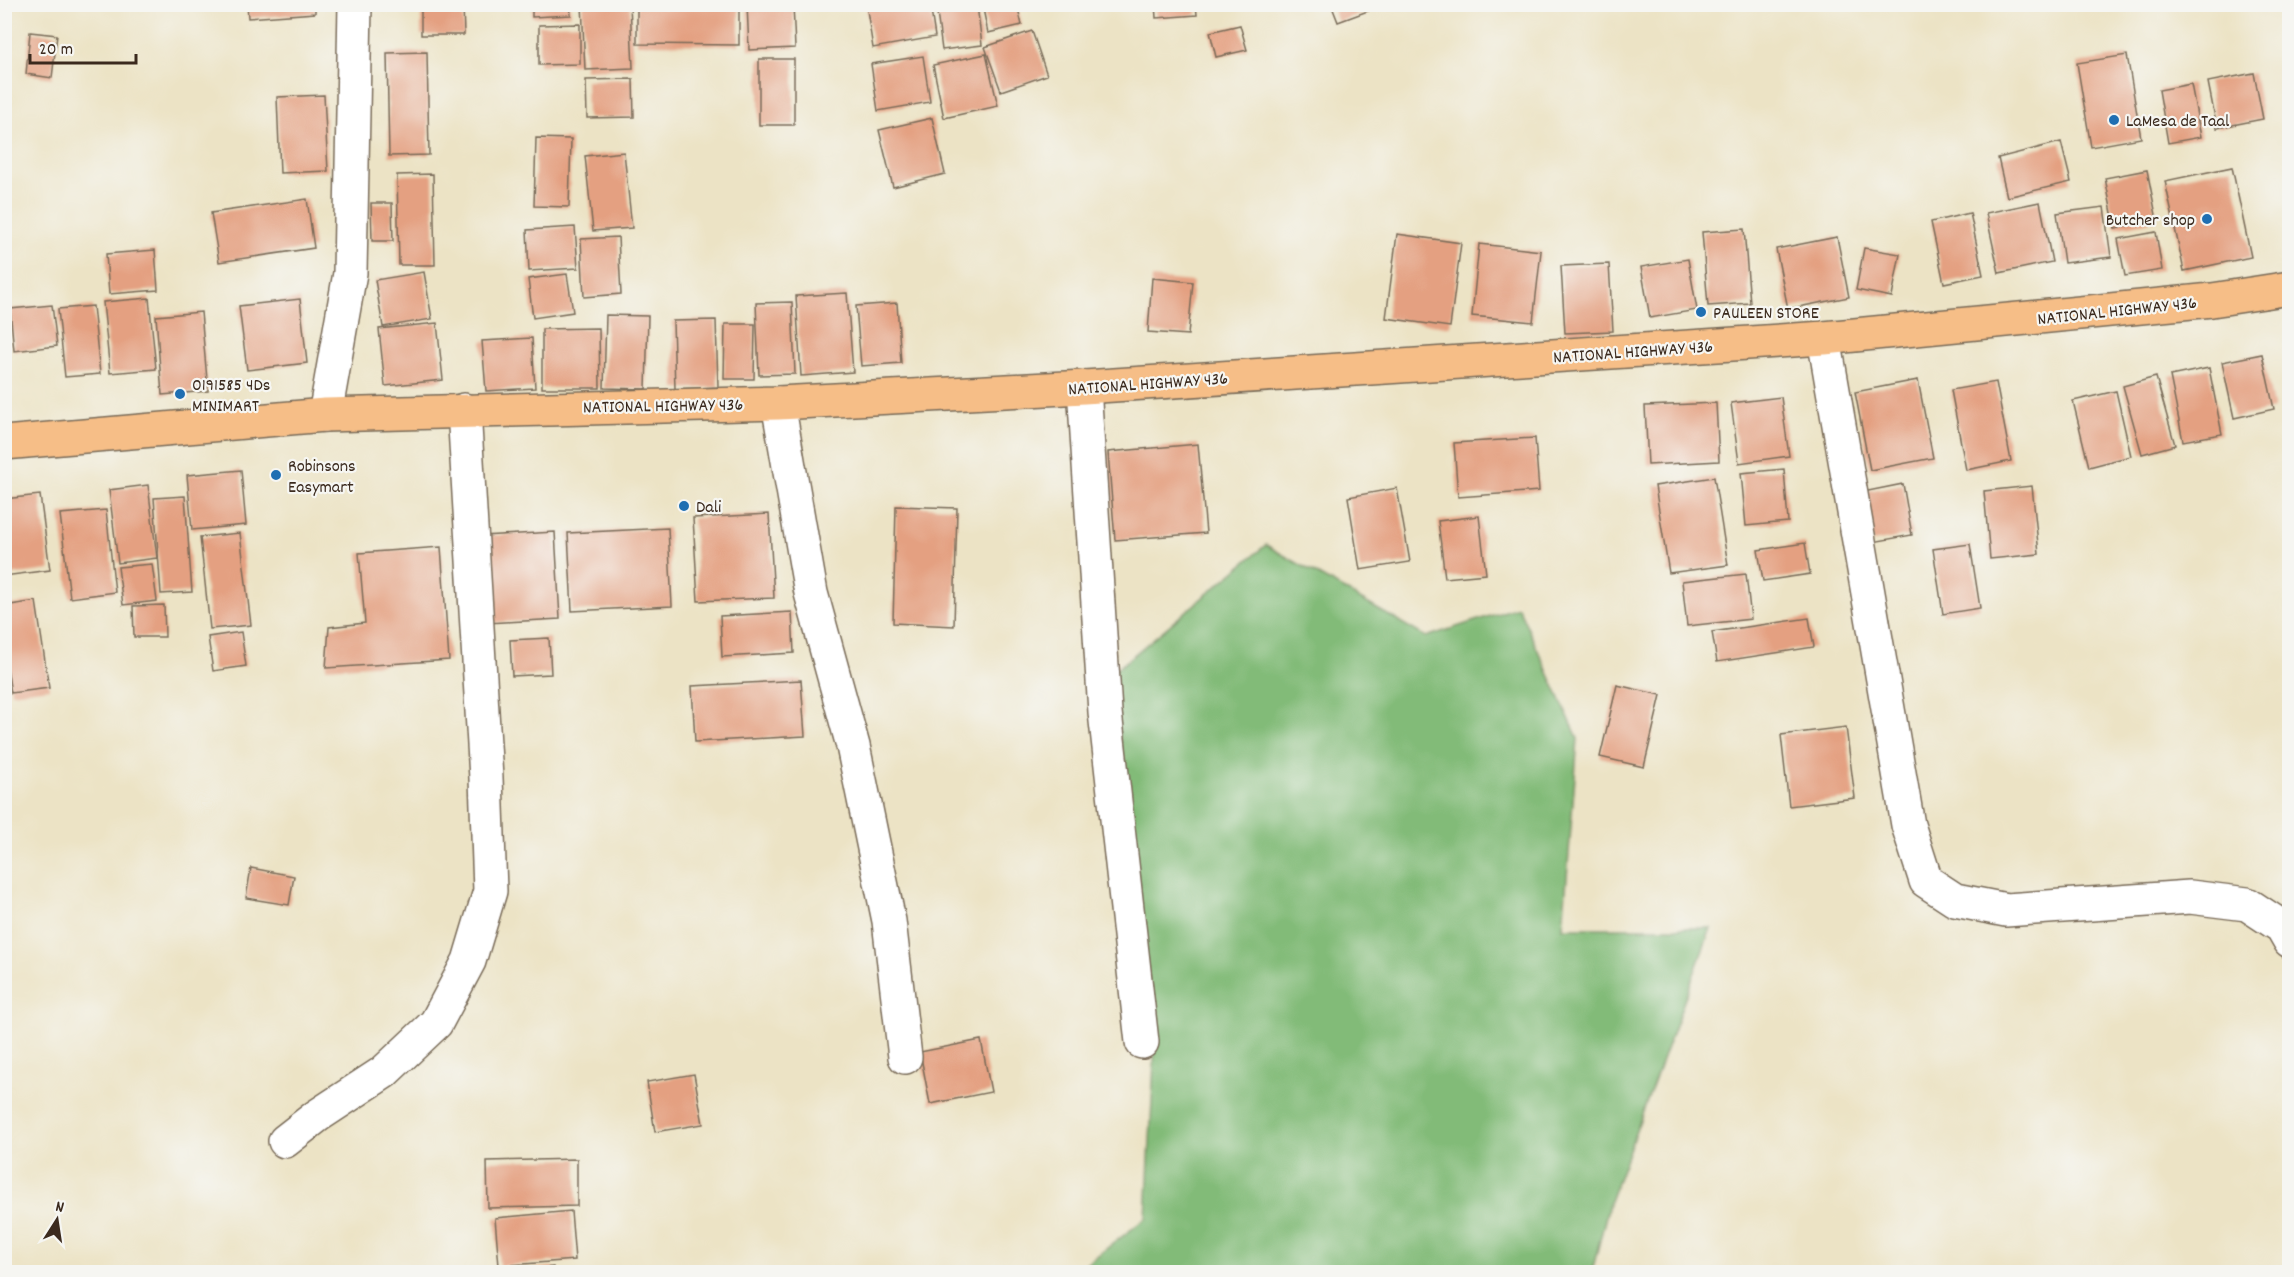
<svg xmlns="http://www.w3.org/2000/svg" width="2294" height="1277" font-family="Dekko,sans-serif">
  <style>
    .forest { fill: #82bb78; stroke: #5e724b; stroke-width: 1.5 }
    .building { fill: #e4a081 }
    .lines { fill: none; stroke-linecap: round; stroke-linejoin: round }
    .minor-casing { stroke: #796b58; stroke-width: 36 }
    .major-casing { stroke: #796b58; stroke-width: 36 }
    .minor { stroke: #fff; stroke-width: 33 }
    .major { stroke: #f6be87; stroke-width: 33 }
    .poi-dot { fill: #1f6fb2; stroke: #f6f6f2; stroke-width: 2 }
    .labels { text-anchor: middle; stroke-width: 4.5; stroke-linejoin: round; paint-order: stroke }
    .poi-label { font-size: 18px; fill: #3b2a1e; stroke: #f6f6f2; text-anchor: start }
    .street-label { font-size: 18px; fill: #3b2a1e; stroke: #f6f6f2 }
  </style>
  <rect width="100%" height="100%" fill="#f6f6f2"/>
  <filter id="ink" filterUnits="userSpaceOnUse"><feTurbulence type="fractalNoise" baseFrequency=".0167" numOctaves="2"/><feDisplacementMap in="SourceGraphic" scale="12" xChannelSelector="R" yChannelSelector="G"/><feConvolveMatrix kernelMatrix="1 2 1 2 8 2 1 2 1" color-interpolation-filters="sRGB"/></filter>
  <filter id="wash" filterUnits="userSpaceOnUse"><feTurbulence type="fractalNoise" baseFrequency=".008" numOctaves="4" result="noise"/><feDisplacementMap in="SourceGraphic" scale="24" xChannelSelector="R" yChannelSelector="G"/><feGaussianBlur stdDeviation="1.35" result="paint"/><feColorMatrix in="noise" values="0 0 0 0 0 0 0 0 0 0 0 0 0 0 0 0 0 1.4 0 .05"/><feComposite in="paint" operator="in"/></filter>
  <g filter="url(#wash)">
    <rect width="100%" height="100%" fill="#ece3c5"/>
    <path class="forest" d="M 1266,545 L 1426,637 L 1518,607 L 1578,738 L 1563,928 L 1711,928 L 1609,1204 L 1592,1272 L 1076,1272 L 1146,1218 L 1155,1042 L 1112,673 Z"/>
    <g id="blocks">
      <path class="building" d="M 247,4 L 315,4 L 315,13 L 248,18 Z
        M 421,4 L 463,4 L 464,35 L 421,35 Z
        M 532,4 L 570,4 L 571,15 L 532,17 Z
        M 582,4 L 630,4 L 633,68 L 585,70 Z
        M 637,4 L 739,4 L 739,45 L 637,44 Z
        M 747,4 L 793,4 L 795,48 L 749,50 Z
        M 866,4 L 930,4 L 935,37 L 873,48 Z
        M 982,4 L 1017,4 L 1022,25 L 988,33 Z
        M 1155,4 L 1196,4 L 1197,15 L 1156,18 Z
        M 1331,4 L 1384,4 L 1384,5 L 1338,22 Z
        M 936,5 L 977,5 L 982,45 L 942,50 Z
        M 580,24 L 580,64 L 539,65 L 539,25 Z
        M 1240,25 L 1247,50 L 1216,57 L 1210,32 Z
        M 1032,31 L 1047,75 L 1001,91 L 985,47 Z
        M 30,32 L 57,35 L 52,78 L 26,74 Z
        M 427,52 L 429,155 L 389,156 L 387,53 Z
        M 986,54 L 998,106 L 944,118 L 933,65 Z
        M 2127,55 L 2141,138 L 2091,147 L 2077,63 Z
        M 923,56 L 930,102 L 878,111 L 871,64 Z
        M 759,59 L 794,59 L 794,125 L 759,125 Z
        M 2254,73 L 2263,119 L 2217,128 L 2208,82 Z
        M 633,79 L 634,117 L 587,118 L 586,80 Z
        M 2191,84 L 2201,137 L 2168,143 L 2159,90 Z
        M 324,95 L 328,171 L 280,173 L 277,97 Z
        M 932,118 L 945,174 L 893,187 L 879,130 Z
        M 536,138 L 571,139 L 569,207 L 534,206 Z
        M 2061,142 L 2071,182 L 2007,197 L 1998,158 Z
        M 624,152 L 632,228 L 593,231 L 585,156 Z
        M 2232,167 L 2251,257 L 2184,271 L 2165,181 Z
        M 2147,170 L 2157,220 L 2115,228 L 2105,178 Z
        M 433,174 L 435,265 L 399,265 L 397,175 Z
        M 307,199 L 314,248 L 219,262 L 211,213 Z
        M 2040,202 L 2052,262 L 1999,273 L 1986,213 Z
        M 371,203 L 392,203 L 393,241 L 372,241 Z
        M 2104,207 L 2111,257 L 2064,263 L 2057,213 Z
        M 1970,213 L 1983,275 L 1944,283 L 1931,222 Z
        M 575,227 L 578,268 L 529,271 L 527,230 Z
        M 1744,229 L 1750,303 L 1708,306 L 1702,232 Z
        M 2156,232 L 2162,270 L 2125,276 L 2118,239 Z
        M 1397,234 L 1461,243 L 1450,327 L 1386,318 Z
        M 618,237 L 621,294 L 584,297 L 581,239 Z
        M 1837,237 L 1849,297 L 1788,309 L 1776,249 Z
        M 1479,244 L 1541,251 L 1533,322 L 1472,316 Z
        M 1864,248 L 1900,254 L 1892,297 L 1856,290 Z
        M 155,250 L 158,290 L 109,294 L 106,254 Z
        M 1688,259 L 1697,310 L 1650,318 L 1641,267 Z
        M 1609,264 L 1613,331 L 1565,333 L 1561,266 Z
        M 424,272 L 432,319 L 383,327 L 375,280 Z
        M 567,274 L 573,312 L 533,318 L 528,279 Z
        M 1152,278 L 1193,282 L 1188,335 L 1148,332 Z
        M 847,293 L 853,372 L 801,376 L 796,296 Z
        M 149,298 L 156,369 L 110,373 L 103,302 Z
        M 300,299 L 307,363 L 247,370 L 239,306 Z
        M 792,302 L 795,374 L 759,375 L 756,303 Z
        M 897,303 L 901,363 L 861,366 L 856,306 Z
        M 52,305 L 57,346 L 14,351 L 10,309 Z
        M 93,306 L 100,374 L 65,377 L 58,309 Z
        M 201,312 L 208,391 L 162,395 L 156,316 Z
        M 606,315 L 648,316 L 646,389 L 604,388 Z
        M 716,320 L 718,387 L 675,389 L 673,321 Z
        M 437,323 L 443,380 L 385,386 L 379,329 Z
        M 725,324 L 755,324 L 754,379 L 724,379 Z
        M 599,328 L 600,388 L 542,388 L 542,329 Z
        M 532,338 L 535,388 L 486,391 L 482,341 Z
        M 2262,354 L 2274,409 L 2234,418 L 2222,362 Z
        M 2209,368 L 2222,434 L 2183,441 L 2170,376 Z
        M 2156,377 L 2175,445 L 2142,454 L 2123,386 Z
        M 1918,380 L 1933,458 L 1870,470 L 1855,392 Z
        M 1996,382 L 2011,461 L 1966,470 L 1951,390 Z
        M 2116,391 L 2131,456 L 2089,467 L 2073,401 Z
        M 1781,397 L 1789,456 L 1739,463 L 1731,403 Z
        M 1716,403 L 1719,461 L 1648,465 L 1645,406 Z
        M 1535,438 L 1539,491 L 1458,497 L 1454,443 Z
        M 1198,444 L 1206,533 L 1115,540 L 1108,452 Z
        M 1784,469 L 1788,522 L 1746,526 L 1741,473 Z
        M 241,470 L 246,525 L 192,530 L 187,475 Z
        M 1714,477 L 1728,565 L 1669,573 L 1655,486 Z
        M 1903,484 L 1912,535 L 1873,542 L 1863,492 Z
        M 148,485 L 157,558 L 118,563 L 109,490 Z
        M 2032,486 L 2039,554 L 1990,559 L 1984,491 Z
        M 1397,488 L 1410,562 L 1360,570 L 1348,497 Z
        M 40,495 L 50,570 L 4,576 L 4,499 Z
        M 185,496 L 192,592 L 161,594 L 154,498 Z
        M 896,506 L 957,508 L 954,626 L 893,623 Z
        M 106,510 L 115,592 L 70,598 L 60,514 Z
        M 769,514 L 774,598 L 698,601 L 693,518 Z
        M 1479,516 L 1486,574 L 1445,578 L 1438,521 Z
        M 668,528 L 672,606 L 572,611 L 568,533 Z
        M 555,532 L 560,619 L 487,623 L 482,536 Z
        M 240,533 L 251,625 L 210,629 L 200,537 Z
        M 1805,543 L 1810,574 L 1763,581 L 1758,550 Z
        M 1970,544 L 1980,608 L 1943,614 L 1933,549 Z
        M 441,547 L 449,660 L 326,668 L 329,627 L 365,623 L 359,553 Z
        M 152,564 L 157,601 L 123,605 L 118,567 Z
        M 1746,574 L 1751,619 L 1687,626 L 1682,581 Z
        M 36,601 L 49,688 L 11,693 L 4,648 L 4,606 Z
        M 164,605 L 165,637 L 134,637 L 133,606 Z
        M 792,612 L 794,653 L 722,657 L 720,616 Z
        M 1809,618 L 1814,647 L 1717,662 L 1712,632 Z
        M 241,632 L 246,666 L 213,671 L 208,637 Z
        M 549,638 L 551,674 L 512,676 L 510,640 Z
        M 801,680 L 805,736 L 695,742 L 692,686 Z
        M 1617,685 L 1661,695 L 1644,767 L 1600,757 Z
        M 1846,727 L 1855,798 L 1789,806 L 1781,735 Z
        M 251,868 L 294,876 L 289,905 L 246,898 Z
        M 981,1040 L 991,1092 L 930,1104 L 920,1052 Z
        M 694,1074 L 703,1124 L 655,1132 L 647,1082 Z
        M 577,1159 L 577,1206 L 488,1208 L 487,1161 Z
        M 571,1211 L 575,1260 L 499,1266 L 495,1218 Z
        M 553,1267 L 554,1272 L 514,1272 L 514,1271 Z"/>
    </g>
  </g>
  <g filter="url(#ink)">
    <use href="#blocks" fill-opacity="0" stroke="#796b58" stroke-width="1.5"/>
    <g class="lines">
      <g class="minor-casing">
        <path id="minor" d="M 1824,338 L 1908,825 L 1926,881 L 1955,900 L 2006,910 L 2190,897 L 2247,904 L 2282,927 L 2290,941
          M 1084,387 L 1105,712 L 1142,1042
          M 778,403 L 811,593 L 853,746 L 889,921 L 905,1057
          M 325,415 L 350,273 L 355,4
          M 285,1141 L 317,1116 L 384,1072 L 436,1023 L 469,961 L 490,891 L 486,778 L 464,410"/>
      </g>
      <g class="major-casing">
        <path id="major" d="M 4,443 L 325,415 L 778,403 L 1084,387 L 1824,338 L 2212,300 L 2290,288"/>
      </g>
      <use href="#minor" class="minor"/>
      <use href="#major" class="major"/>
    </g>
  </g>
  <g class="poi-dot">
    <circle cx="2114" cy="120" r="6"/>
    <circle cx="2207" cy="219" r="6"/>
    <circle cx="1701" cy="312" r="6"/>
    <circle cx="180" cy="394" r="6"/>
    <circle cx="276" cy="475" r="6"/>
    <circle cx="684" cy="506" r="6"/>
  </g>
  <g class="labels">
    <g class="poi-label">
      <text x="2126" y="126">LaMesa de Taal</text>
      <text x="2195" y="225" text-anchor="end">Butcher shop</text>
      <text x="1713" y="318">PAULEEN STORE</text>
      <text x="192" y="390">0191585 4Ds<tspan x="192" dy="21">MINIMART</tspan></text>
      <text x="288" y="471">Robinsons<tspan x="288" dy="21">Easymart</tspan></text>
      <text x="696" y="512">Dali</text>
    </g>
    <g class="street-label">
      <text transform="translate(2117 310) rotate(-6)" y="6">NATIONAL HIGHWAY 436</text>
      <text transform="translate(1633 351) rotate(-4)" y="6">NATIONAL HIGHWAY 436</text>
      <text transform="translate(1148 383) rotate(-4)" y="6">NATIONAL HIGHWAY 436</text>
      <text transform="translate(663 405) rotate(-1)" y="6">NATIONAL HIGHWAY 436</text>
    </g>
  </g>
  <rect width="2294" height="1277" fill="none" stroke="#f6f6f2" stroke-width="24"/>
  <g transform="translate(57 1220) rotate(12)" stroke="#f6f6f2" stroke-width="4.5" paint-order="stroke">
  <path d="M0-4.5L10 22L0 15L-10 22Z" fill="#3b2a1e"/>
  <text y="-9" font-size="16" font-weight="bold" text-anchor="middle" fill="#3b2a1e">N</text>
  </g>
  <path d="M30 54v9h106v-9" fill="none" stroke="#3b2a1e" stroke-width="3"/>
  <text x="39" y="54" font-size="18" fill="#3b2a1e" stroke="#f6f6f2" stroke-width="4.5" paint-order="stroke">20 m</text>
</svg>
